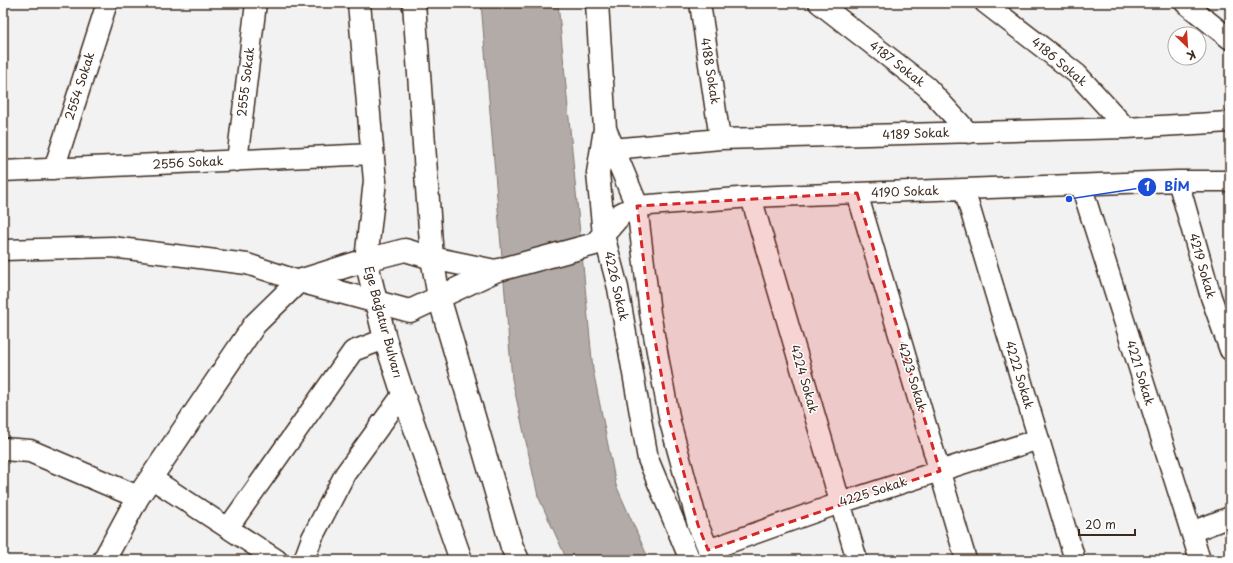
<svg xmlns="http://www.w3.org/2000/svg" width="1233" height="563" font-family="'Playpen Sans',sans-serif">
  <style>
    .water { fill: #b2aba7; stroke: #827770 }
    .lines { fill: none; stroke-linecap: round; stroke-linejoin: round }
    .street-casing { stroke: #3b2a1e; stroke-width: 23 }
    .secondary-casing { stroke: #3b2a1e; stroke-width: 25 }
    .primary-casing { stroke: #3b2a1e; stroke-width: 25 }
    .street { stroke: #fff; stroke-width: 20 }
    .secondary { stroke: #fff; stroke-width: 22 }
    .primary { stroke: #fff; stroke-width: 22 }
    .marked { fill: #d62828; fill-opacity: 0.2; stroke: #d62828; stroke-width: 3; stroke-dasharray: 8 5; stroke-linejoin: round }
    .labels { text-anchor: middle; stroke-width: 3; stroke-linejoin: round; paint-order: stroke }
    .street-label { font-size: 12px; fill: #3b2a1e; stroke: #fff }
    .leader { fill: none; stroke: #1d4ed8; stroke-width: 1.5 }
    .callout-dot { fill: #1d4ed8; stroke: #fff; stroke-width: 1.5 }
    .mark-label { font-size: 12px; text-anchor: middle; font-weight: bold; fill: #fff }
    .callout-label { font-size: 13px; text-anchor: middle; font-weight: bold; fill: #1d4ed8; stroke: #fff; stroke-width: 3; stroke-linejoin: round; paint-order: stroke }
  </style>
  <rect width="100%" height="100%" fill="#f3f2f2"/>
  <filter id="ink" filterUnits="userSpaceOnUse"><feTurbulence type="fractalNoise" baseFrequency=".025" numOctaves="2"/><feDisplacementMap in="SourceGraphic" scale="8" xChannelSelector="R" yChannelSelector="G"/><feConvolveMatrix kernelMatrix="1 2 1 2 8 2 1 2 1" color-interpolation-filters="sRGB"/></filter>
  <g filter="url(#ink)">
    <path class="water" d="M 481,3 L 558,3 L 593,370 L 616,485 L 649,560 L 567,560 L 538,496 L 512,379 Z"/>
    <g class="lines">
      <g class="street-casing">
        <path id="street" d="M 700,3 L 720,139
          M 819,3 L 927,87 L 969,133
          M 985,3 L 1077,74 L 1126,128
          M 1185,3 L 1230,39
          M 602,150 L 720,139 L 1126,128 L 1230,122
          M 237,161 L 256,3
          M 54,169 L 107,3
          M 3,171 L 373,154
          M 1178,181 L 1211,297 L 1230,350
          M 1081,185 L 1200,560
          M 964,189 L 1075,560
          M 857,193 L 966,560
          M 751,197 L 857,560
          M 604,235 L 618,288 L 648,459 L 690,560
          M 3,250 L 112,247 L 247,264 L 299,281
          M 151,478 L 277,560
          M 228,528 L 353,351 L 385,339
          M 1191,532 L 1230,517
          M 708,550 L 840,503 L 1039,439
          M 304,560 L 312,538 L 345,474 L 403,394
          M 713,560 L 698,525 L 670,422 L 650,313 L 637,206 L 751,197 L 1178,181 L 1230,181"/>
      </g>
      <g class="secondary-casing">
        <path id="secondary" d="M 597,3 L 605,129 L 598,173 L 604,235
          M 299,281 L 410,311 L 495,271 L 595,244 L 621,214 L 637,206 L 605,129
          M 3,449 L 30,451 L 138,497
          M 104,560 L 138,497 L 255,324 L 299,281 L 366,260 L 405,250 L 432,258 L 495,271"/>
      </g>
      <g class="primary-casing">
        <path id="primary" d="M 359,3 L 375,181 L 366,260 L 385,339 L 403,394 L 461,560
          M 414,3 L 432,258 L 439,297 L 512,547 L 518,560"/>
      </g>
      <use href="#street" class="street"/>
      <use href="#secondary" class="secondary"/>
      <use href="#primary" class="primary"/>
    </g>
  </g>
  <path class="marked" d="M 857,193 L 940,471 L 708,550 L 698,525 L 670,422 L 650,313 L 637,206 Z"/>
  <g class="labels">
    <g class="street-label">
      <text transform="translate(1059 62) rotate(40)" y="4">4186 Sokak</text>
      <text transform="translate(897 64) rotate(38)" y="4">4187 Sokak</text>
      <text transform="translate(710 71) rotate(81)" y="4">4188 Sokak</text>
      <text transform="translate(246 82) rotate(-83)" y="4">2555 Sokak</text>
      <text transform="translate(80 86) rotate(-72)" y="4">2554 Sokak</text>
      <text transform="translate(916 134) rotate(-2)" y="4">4189 Sokak</text>
      <text transform="translate(188 163) rotate(-3)" y="4">2556 Sokak</text>
      <text transform="translate(905 192) rotate(-2)" y="4">4190 Sokak</text>
      <text transform="translate(1202 266) rotate(74)" y="4">4219 Sokak</text>
      <text transform="translate(616 286) rotate(77)" y="4">4226 Sokak</text>
      <text transform="translate(383 322) rotate(75)" y="4">Ege Bağatur Bulvarı</text>
      <text transform="translate(1140 373) rotate(73)" y="4">4221 Sokak</text>
      <text transform="translate(1019 375) rotate(73)" y="4">4222 Sokak</text>
      <text transform="translate(912 377) rotate(73)" y="4">4223 Sokak</text>
      <text transform="translate(804 379) rotate(74)" y="4">4224 Sokak</text>
      <text transform="translate(873 492) rotate(-18)" y="4">4225 Sokak</text>
    </g>
  </g>
  <path class="leader" d="M1069 199L1147 187"/>
  <g class="callout-dot">
    <circle cx="1069" cy="199" r="4"/>
    <circle cx="1147" cy="187" r="10"/>
  </g>
  <g class="mark-label">
    <text x="1147" y="191">1</text>
  </g>
  <g class="callout-label">
    <text x="1177" y="191">BİM</text>
  </g>
  <rect width="1233" height="563" fill="none" stroke="#fff" stroke-width="16"/>
  <rect x="8" y="8" width="1217" height="547" fill="none" stroke="#3b2a1e" stroke-width="1.5" filter="url(#ink)"/>
  <g transform="translate(1187 46) rotate(155)"><circle r="19" fill="#ffffff" stroke="#b1aaa5"/>
  <path d="M0-3L7 15L0 10L-7 15Z" fill="#c8321e"/>
  <text y="-6" font-size="11" font-weight="bold" text-anchor="middle" fill="#3b2a1e">K</text>
  </g>
  <path d="M1079 529v6h56v-6" fill="none" stroke="#3b2a1e" stroke-width="2"/>
  <text x="1085" y="529" font-size="12" fill="#3b2a1e" stroke="#ffffff" stroke-width="3" paint-order="stroke">20 m</text>
</svg>
